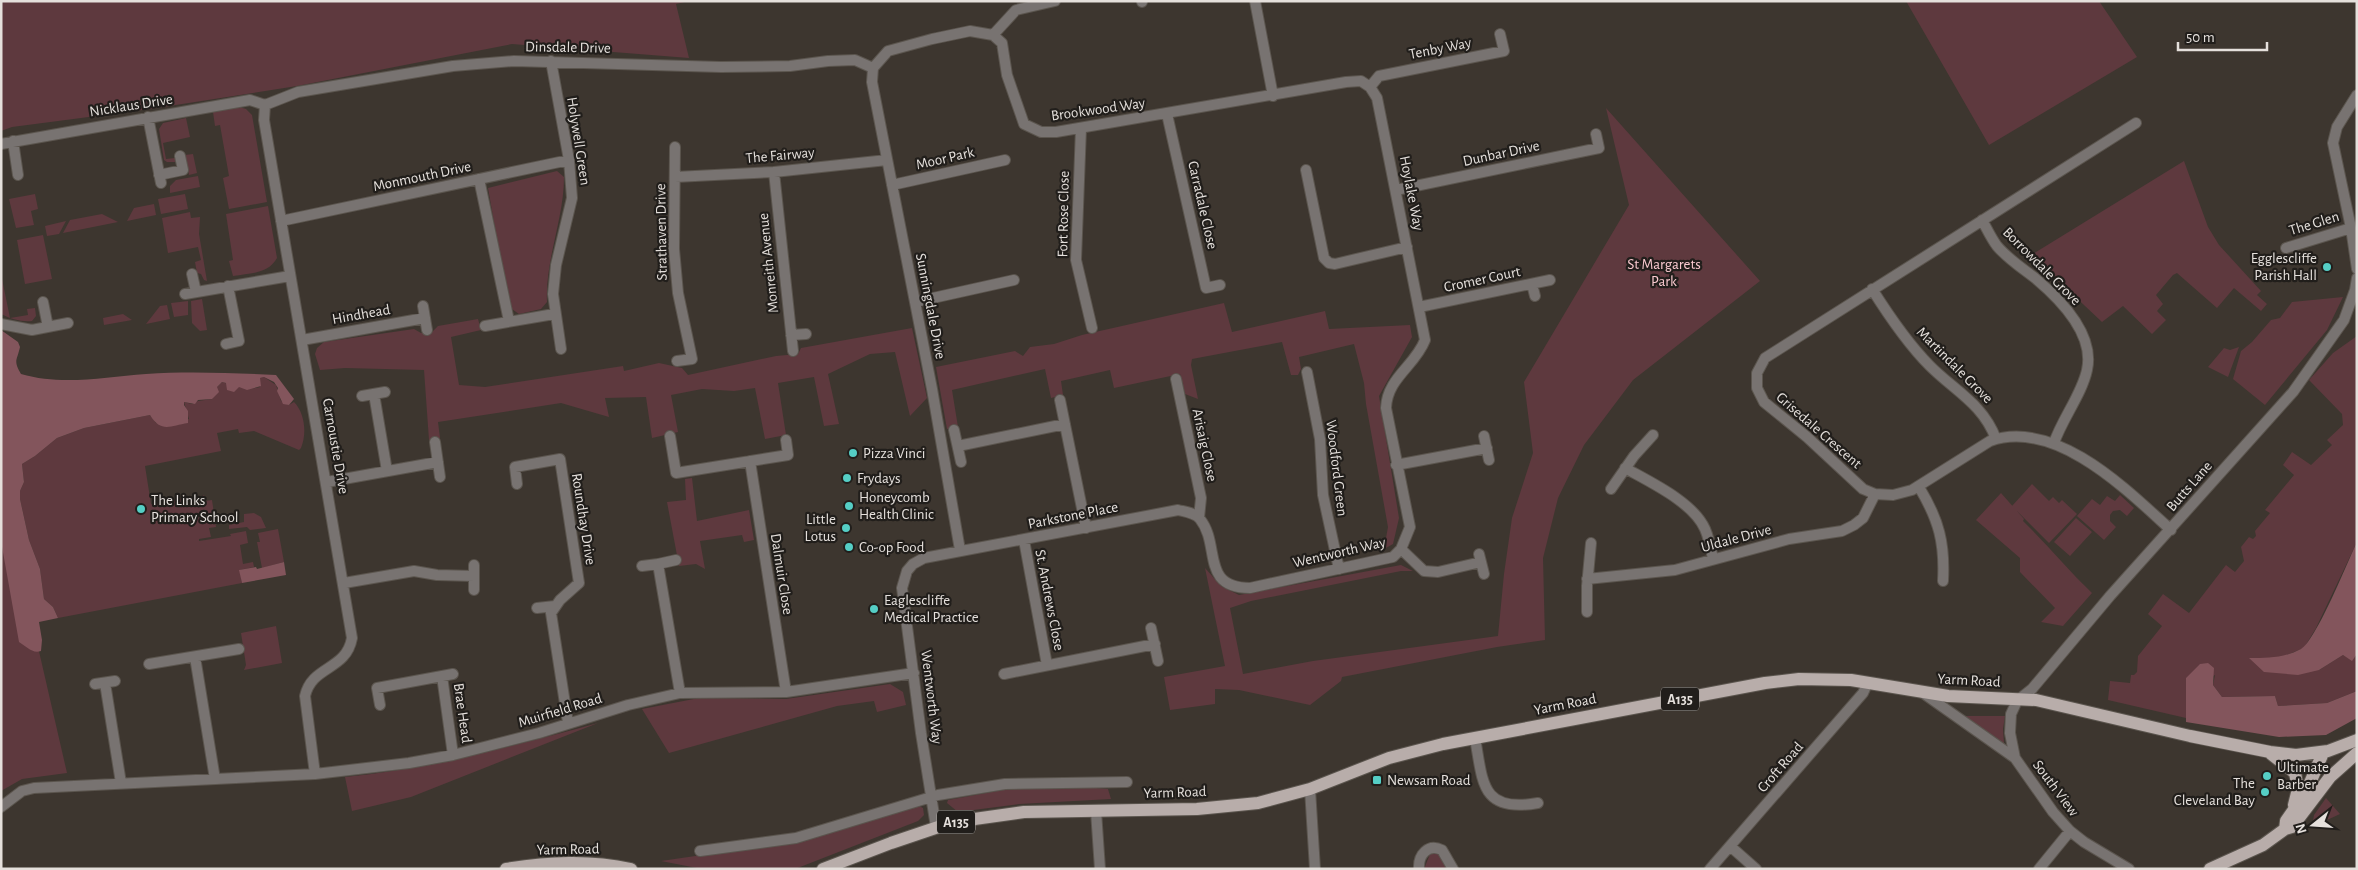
<svg xmlns="http://www.w3.org/2000/svg" width="2358" height="870" font-family="'Alegreya Sans',sans-serif">
  <style>
    .green { fill: #5e393e }
    .forest { fill: #83555c }
    .lines { fill: none; stroke-linecap: round; stroke-linejoin: round }
    .minor-casing { stroke: #5b554e; stroke-width: 12 }
    .primary-casing { stroke: #5b554e; stroke-width: 14 }
    .minor { stroke: #787371; stroke-width: 10 }
    .primary { stroke: #b8adaa; stroke-width: 12 }
    .poi-dot { fill: #55cec5; stroke: #211e1b; stroke-width: 2 }
    .labels { text-anchor: middle; stroke-width: 4.5; stroke-linejoin: round; paint-order: stroke }
    .shield { fill: #211e1b; stroke: #aaa6a2; stroke-width: 1 }
    .shield-label { font-size: 14px; font-weight: bold; fill: #e5e0dc }
    .street-label { font-size: 15px; fill: #e5e0dc; stroke: #211e1b }
    .poi-label { font-size: 15px; fill: #e5e0dc; stroke: #211e1b; text-anchor: start }
    .park-label { font-size: 15px; fill: #facad0; stroke: #211e1b }
  </style>
  <rect width="100%" height="100%" fill="#3d362f"/>
  <path class="green" d="M 1,1 L 689,1 L 676,4 L 689,58 L 512,44 L 297,86 L 150,109 L 12,127 L 1,131 Z
    M 1906,1 L 2099,1 L 2137,57 L 1989,145 Z
    M 239,107 L 246,109 L 252,115 L 267,202 L 229,209 L 223,178 L 229,176 L 220,125 L 215,126 L 213,112 Z
    M 1606,108 L 1760,281 L 1633,380 L 1584,445 L 1558,498 L 1543,558 L 1545,640 L 1497,647 L 1342,677 L 1341,681 L 1310,705 L 1239,690 L 1215,689 L 1215,704 L 1170,710 L 1164,677 L 1225,666 L 1205,568 L 1221,586 L 1239,595 L 1401,565 L 1413,571 L 1401,571 L 1251,601 L 1230,608 L 1243,674 L 1313,661 L 1498,636 L 1504,574 L 1512,518 L 1533,453 L 1524,382 L 1629,205 Z
    M 186,118 L 190,137 L 163,143 L 166,159 L 175,158 L 176,162 L 167,162 L 164,160 L 159,129 L 163,123 Z
    M 193,154 L 197,173 L 189,175 L 185,155 Z
    M 2184,161 L 2208,227 L 2219,245 L 2261,291 L 2257,295 L 2267,304 L 2261,311 L 2234,288 L 2217,308 L 2177,273 L 2173,275 L 2156,295 L 2163,304 L 2157,311 L 2166,320 L 2152,334 L 2123,306 L 2102,322 L 2031,255 Z
    M 557,171 L 564,177 C 564,219 545,260 547,302 L 541,309 L 519,314 L 509,307 L 488,188 Z
    M 198,176 L 200,187 L 170,193 L 170,186 L 176,180 Z
    M 35,194 L 38,209 L 31,211 L 34,225 L 16,228 L 9,199 Z
    M 185,194 L 188,209 L 161,214 L 158,199 Z
    M 154,204 L 156,215 L 127,221 L 134,208 Z
    M 268,206 L 277,258 C 268,274 251,273 233,276 L 229,261 L 233,260 L 226,214 Z
    M 190,212 L 191,218 L 200,217 L 199,234 L 207,281 L 204,280 L 201,274 L 197,273 L 195,262 L 201,260 L 198,247 L 168,253 L 162,218 Z
    M 102,214 L 118,222 L 63,233 L 70,220 Z
    M 66,221 L 59,234 L 47,236 L 45,226 Z
    M 43,235 L 52,279 L 25,284 L 17,240 Z
    M 1,274 L 10,318 L 28,315 L 27,309 L 35,308 L 36,316 L 32,321 C 21,322 11,319 1,314 Z
    M 2343,297 L 2327,330 L 2265,405 L 2233,379 L 2241,351 L 2252,342 L 2271,320 L 2280,318 L 2292,302 Z
    M 202,299 L 207,330 L 200,331 L 192,323 L 191,301 Z
    M 188,301 L 188,315 L 174,317 L 171,303 Z
    M 1224,303 L 1232,332 L 1325,311 L 1329,329 L 1410,325 L 1412,337 L 1379,396 L 1399,518 L 1393,544 L 1384,549 L 1388,527 L 1366,404 L 1364,383 L 1354,344 L 1299,357 L 1301,369 L 1298,375 L 1291,375 L 1282,342 L 1192,359 L 1191,365 L 1198,399 L 1185,394 L 1180,374 L 1114,388 L 1110,370 L 1061,381 L 1063,395 L 1051,398 L 1045,369 L 952,390 L 958,427 L 947,429 L 936,367 L 1015,351 L 1023,356 L 1030,347 L 1054,344 L 1082,335 Z
    M 167,305 L 170,319 L 146,324 L 160,306 Z
    M 123,314 L 132,320 L 104,325 L 103,318 Z
    M 478,319 L 481,330 L 451,337 L 459,385 L 485,387 L 623,366 L 624,371 L 659,363 L 682,368 L 688,375 L 776,356 L 798,354 L 801,348 L 912,328 L 927,398 L 910,416 L 895,352 L 870,354 L 828,374 L 839,424 L 824,426 L 814,377 L 778,383 L 786,435 L 765,439 L 755,388 L 734,391 L 702,389 L 671,395 L 678,432 L 652,438 L 646,397 L 605,398 L 609,417 L 561,403 L 438,422 L 440,438 L 429,440 L 424,370 L 345,368 L 320,370 L 315,354 L 317,348 L 324,342 L 414,329 L 421,333 L 432,332 L 438,326 Z
    M 2357,336 L 2357,542 L 2316,628 L 2304,648 L 2279,658 L 2250,658 L 2319,670 L 2343,655 L 2352,660 L 2357,654 L 2357,691 L 2327,703 L 2278,706 L 2275,696 L 2222,697 L 2213,685 L 2215,675 L 2187,692 L 2186,718 L 2108,700 L 2110,681 L 2130,683 L 2131,675 L 2134,675 L 2137,672 L 2138,656 L 2162,626 L 2148,614 L 2163,594 L 2189,613 L 2226,565 L 2235,572 L 2244,561 L 2241,547 L 2249,537 L 2253,539 L 2256,536 L 2255,531 L 2270,513 L 2265,510 L 2294,475 L 2283,465 L 2292,452 L 2311,465 L 2332,445 L 2327,440 L 2343,425 L 2342,414 L 2309,380 L 2333,353 Z
    M 2239,347 L 2228,377 L 2208,367 L 2224,348 L 2230,350 Z
    M 264,377 L 276,385 L 281,401 L 289,405 L 294,402 C 305,413 307,434 301,448 L 299,450 L 254,431 L 239,433 L 238,429 L 217,433 L 221,451 L 145,466 L 151,504 L 191,497 L 192,503 L 204,495 L 205,501 L 212,500 L 216,527 L 209,528 L 211,537 L 199,539 L 199,541 L 231,536 L 230,534 L 246,531 L 248,543 L 240,545 L 243,564 L 253,562 L 254,567 L 240,570 L 242,583 L 58,618 L 53,607 L 44,599 L 40,569 L 29,540 L 20,499 L 20,491 L 24,482 L 22,464 L 35,456 L 57,438 L 84,428 L 150,415 L 156,423 L 189,419 L 184,402 L 192,404 L 198,401 L 212,399 L 217,387 L 222,382 C 235,385 246,391 260,387 L 260,378 Z
    M 692,478 L 697,521 L 749,510 L 754,540 L 744,542 L 742,535 L 700,541 L 705,569 L 696,564 L 679,566 L 667,502 L 686,500 L 685,479 Z
    M 2032,484 L 2049,501 L 2053,497 L 2059,503 L 2062,500 L 2077,514 L 2049,543 L 2012,506 Z
    M 1,486 L 67,773 L 22,779 L 1,791 Z
    M 2001,493 L 2024,519 L 2023,521 C 2047,544 2068,570 2092,593 L 2063,626 L 2041,622 L 2055,608 L 2020,572 L 2020,558 L 1976,520 Z
    M 2120,495 L 2134,508 L 2127,516 L 2120,510 L 2113,511 L 2110,515 L 2110,521 L 2116,527 L 2104,540 L 2077,516 L 2092,499 L 2100,505 L 2107,496 L 2115,501 Z
    M 254,513 L 261,517 L 266,528 L 250,530 L 247,527 L 229,529 L 229,525 L 244,522 L 244,514 Z
    M 2076,518 L 2092,532 L 2070,556 L 2054,542 Z
    M 278,529 L 284,562 L 262,568 L 257,542 L 260,542 L 258,533 Z
    M 276,626 L 282,663 L 244,670 L 246,665 L 241,633 Z
    M 890,684 L 903,692 L 906,705 L 877,712 L 874,701 L 837,706 L 669,753 L 642,709 L 699,698 L 786,699 Z
    M 1964,716 L 2005,716 L 2003,729 L 2004,744 Z
    M 598,723 L 411,797 L 352,811 L 345,777 C 433,768 513,746 598,723 Z
    M 1083,787 L 1108,789 L 1111,799 L 1019,804 L 958,812 L 947,803 L 948,800 L 1008,789 Z
    M 2326,798 L 2340,814 L 2312,827 L 2314,815 Z
    M 917,805 L 923,808 L 924,815 L 918,821 L 795,869 L 702,869 L 661,861 L 805,840 Z
    M 1435,853 L 1440,855 L 1448,869 L 1424,869 L 1430,854 Z"/>
  <path class="forest" d="M 1,330 L 18,342 L 20,347 C 17,361 13,360 21,374 C 62,386 104,377 146,374 C 189,371 232,373 276,375 L 294,399 L 289,405 L 283,404 L 277,391 L 278,388 L 274,382 L 264,377 L 260,378 L 261,386 L 247,390 L 239,387 L 234,392 L 227,390 L 226,383 L 222,382 L 217,387 L 219,392 L 212,399 L 198,400 L 195,404 L 184,402 L 184,405 L 188,411 L 188,423 C 170,426 161,433 150,415 L 84,428 L 57,438 L 35,456 L 22,464 L 24,482 L 20,491 L 20,499 L 29,540 L 40,569 L 44,599 L 53,607 L 58,618 L 39,622 L 42,640 L 41,651 C 32,654 26,646 19,642 L 1,541 Z
    M 2357,542 L 2357,654 L 2352,661 L 2343,655 L 2319,670 L 2298,675 L 2264,672 L 2249,658 C 2268,658 2284,658 2301,649 C 2316,641 2348,561 2357,542 Z
    M 284,562 L 286,575 L 242,583 L 239,570 L 256,567 L 257,569 Z
    M 2208,663 L 2214,668 L 2213,685 L 2222,697 L 2275,696 L 2278,706 L 2327,703 L 2357,691 L 2357,718 L 2326,735 L 2279,737 L 2186,722 L 2186,678 L 2200,664 Z"/>
  <g class="lines">
    <g class="minor-casing">
      <path id="minor" d="M 1142,1 L 1142,2
        M 1255,1 L 1273,96
        M 993,35 L 1016,10 L 1055,1
        M 551,61 L 569,160 L 572,198 L 556,265 L 553,294 L 561,349
        M 873,68 L 888,51 L 932,39 L 970,31 L 993,35 L 1002,43 L 1007,75 L 1024,124 L 1041,132 L 1056,132 L 1346,82 L 1361,81 L 1370,87
        M 873,68 L 872,82 L 932,389 L 960,550
        M 1370,87 L 1379,76 L 1504,51 L 1500,34
        M 2357,95 L 2337,127 L 2333,143 L 2351,228 L 2357,269
        M 265,105 L 264,120 L 352,638 C 346,671 312,665 305,696 L 315,774
        M 265,105 L 298,92 L 453,66 L 514,61 L 721,67 L 790,66 L 828,61 L 855,60 L 873,68
        M 1167,114 L 1206,288 L 1220,285
        M 148,117 L 161,183
        M 2136,123 L 1765,358 L 1757,373 L 1757,388 L 1764,402 L 1807,437 L 1863,489 L 1875,494 L 1893,495 L 1912,490 L 1990,441 C 2056,418 2127,490 2171,530
        M 1081,128 L 1076,260 L 1092,328
        M 13,141 L 18,175
        M 1,144 L 250,100 L 265,105
        M 675,147 L 674,249 L 678,293 L 692,359 L 677,361
        M 1306,170 L 1324,258 L 1329,263 L 1335,264 L 1407,247
        M 774,172 L 793,351
        M 159,175 L 183,170 L 180,156
        M 675,177 L 774,172 L 887,160
        M 479,179 L 509,321
        M 892,185 L 1005,160
        M 1396,190 L 1599,148 L 1596,134
        M 1982,220 C 1987,229 1991,238 1997,246 C 2008,259 2022,268 2035,278 C 2060,299 2095,334 2087,370 C 2082,394 2062,419 2054,443
        M 281,221 L 569,160
        M 2286,248 L 2351,228
        M 192,274 L 196,292
        M 1532,284 L 1535,296
        M 1872,289 C 1889,316 1907,343 1930,366 C 1955,391 1983,404 1996,439
        M 185,294 L 290,276
        M 43,302 L 48,327
        M 915,302 L 1014,280
        M 423,306 L 427,330
        M 1419,307 L 1550,280
        M 1,324 L 32,330 L 68,323
        M 485,326 L 554,314
        M 791,335 L 806,334
        M 302,340 L 425,318
        M 226,344 L 239,341 L 228,286
        M 1307,372 L 1320,439 L 1323,495 L 1339,569
        M 1176,379 L 1201,498 L 1199,518
        M 374,394 L 387,471
        M 362,396 L 385,392
        M 1060,400 L 1086,528
        M 954,430 L 961,462
        M 670,436 L 676,473 L 788,455 L 786,440
        M 1484,436 L 1489,460
        M 435,442 L 440,477
        M 958,446 L 1065,424
        M 750,461 L 786,692
        M 1396,465 L 1487,448
        M 1625,468 C 1650,482 1693,502 1705,529 C 1709,538 1711,549 1713,559
        M 327,482 L 438,462
        M 517,484 L 515,467 L 560,459 L 579,583 L 560,600 L 551,613 L 568,723
        M 1919,487 C 1939,520 1945,543 1943,581
        M 1611,489 L 1634,456 L 1653,435
        M 1024,540 L 1047,665
        M 1401,549 L 1424,571 L 1438,572 L 1481,562
        M 1479,554 L 1484,574
        M 658,564 L 676,560
        M 642,566 L 658,564 L 680,693
        M 1587,579 L 1675,570 L 1789,539 L 1842,531 L 1854,525 L 1863,518 L 1875,494
        M 344,583 L 414,571 L 437,575 L 474,576
        M 474,590 L 474,565
        M 537,608 L 555,606
        M 1587,612 L 1587,586 L 1591,543
        M 1151,628 L 1158,661
        M 195,657 L 215,779
        M 149,664 L 239,649
        M 1004,674 L 1155,644
        M 442,676 L 453,755
        M 105,683 L 121,783
        M 95,684 L 115,681
        M 1923,693 L 2015,758
        M 380,705 L 377,688 L 453,674
        M 1475,738 C 1483,783 1481,813 1538,803
        M 1310,789 L 1315,869
        M 1,807 L 22,791 L 34,788 L 315,774 L 409,763 L 453,755 L 539,733 L 628,705 L 680,693 L 786,692 L 914,673
        M 1096,811 L 1100,869
        M 936,827 L 921,733 L 902,588 L 907,571 L 913,564 L 924,558 L 1178,510 C 1186,512 1195,513 1200,519 C 1221,545 1200,588 1250,588 L 1393,557 L 1401,549 L 1410,527 L 1386,408 C 1387,378 1415,366 1425,340 L 1380,113 L 1377,98 L 1370,87
        M 1730,846 L 1756,869
        M 700,851 L 796,838 L 938,795 L 1005,784 L 1127,782
        M 1419,869 C 1418,855 1428,843 1442,850 L 1453,869
        M 1710,869 L 1863,693 L 1868,682
        M 2039,869 L 2070,831
        M 2129,869 L 2084,842 L 2070,831 L 2053,812 L 2015,758 L 2010,733 L 2011,714 L 2017,701 L 2032,689 L 2110,596 L 2293,392 L 2344,320 L 2355,290 L 2357,278"/>
    </g>
    <g class="primary-casing">
      <path id="primary" d="M 2270,753 L 2295,773 L 2298,789 L 2294,805
        M 2285,829 L 2286,821 L 2306,792 L 2323,753
        M 506,869 C 549,862 589,860 631,869
        M 823,869 L 891,843 L 953,822 L 1024,812 L 1197,809 L 1258,803 L 1310,789 L 1389,758 L 1443,744 L 1765,683 L 1799,679 L 1851,680 L 1948,696 L 2036,700 L 2190,736 L 2270,752 L 2296,755 L 2328,751 L 2357,740
        M 2210,869 L 2263,845 L 2285,829 L 2292,827 L 2330,777 L 2357,753"/>
    </g>
    <use href="#minor" class="minor"/>
    <use href="#primary" class="primary"/>
  </g>
  <g class="poi-dot">
    <circle cx="2327" cy="267" r="5"/>
    <circle cx="853" cy="453" r="5"/>
    <circle cx="847" cy="478" r="5"/>
    <circle cx="849" cy="506" r="5"/>
    <circle cx="141" cy="509" r="5"/>
    <circle cx="846" cy="528" r="5"/>
    <circle cx="849" cy="547" r="5"/>
    <circle cx="874" cy="609" r="5"/>
    <circle cx="2267" cy="776" r="5"/>
    <rect x="1372" y="775" width="10" height="10" rx="2.5"/>
    <circle cx="2265" cy="792" r="5"/>
  </g>
  <g class="labels">
    <g class="shield">
      <rect x="1661" y="687.5" width="38" height="23" rx="4"/>
      <rect x="937" y="810.5" width="38" height="23" rx="4"/>
    </g>
    <g class="shield-label">
      <text x="1680" y="704">A135</text>
      <text x="956" y="827">A135</text>
    </g>
    <g class="street-label">
      <text transform="translate(568 47) rotate(1)" y="5">Dinsdale Drive</text>
      <text transform="translate(1440 48) rotate(-11)" y="5">Tenby Way</text>
      <text transform="translate(131 105) rotate(-9)" y="5">Nicklaus Drive</text>
      <text transform="translate(1098 109) rotate(-8)" y="5">Brookwood Way</text>
      <text transform="translate(579 141) rotate(81)" y="5">Holywell Green</text>
      <text transform="translate(1501 153) rotate(-12)" y="5">Dunbar Drive</text>
      <text transform="translate(780 155) rotate(-5)" y="5">The Fairway</text>
      <text transform="translate(945 158) rotate(-13)" y="5">Moor Park</text>
      <text transform="translate(422 176) rotate(-12)" y="5">Monmouth Drive</text>
      <text transform="translate(1412 193) rotate(79)" y="5">Hoylake Way</text>
      <text transform="translate(1203 205) rotate(77)" y="5">Carradale Close</text>
      <text transform="translate(1063 214) rotate(-89)" y="5">Fort Rose Close</text>
      <text transform="translate(2314 223) rotate(-17)" y="5">The Glen</text>
      <text transform="translate(661 232) rotate(-91)" y="5">Strathaven Drive</text>
      <text transform="translate(768 263) rotate(-96)" y="5">Monreith Avenue</text>
      <text transform="translate(2042 266) rotate(45)" y="5">Borrowdale Grove</text>
      <text transform="translate(1482 279) rotate(-12)" y="5">Cromer Court</text>
      <text transform="translate(931 306) rotate(79)" y="5">Sunningdale Drive</text>
      <text transform="translate(361 314) rotate(-10)" y="5">Hindhead</text>
      <text transform="translate(1955 365) rotate(45)" y="5">Martindale Grove</text>
      <text transform="translate(1819 430) rotate(41)" y="5">Grisedale Crescent</text>
      <text transform="translate(1205 445) rotate(78)" y="5">Arisaig Close</text>
      <text transform="translate(336 446) rotate(80)" y="5">Carnoustie Drive</text>
      <text transform="translate(1337 468) rotate(83)" y="5">Woodford Green</text>
      <text transform="translate(2189 486) rotate(-49)" y="5">Butts Lane</text>
      <text transform="translate(1073 515) rotate(-11)" y="5">Parkstone Place</text>
      <text transform="translate(584 519) rotate(81)" y="5">Roundhay Drive</text>
      <text transform="translate(1736 538) rotate(-15)" y="5">Uldale Drive</text>
      <text transform="translate(1339 552) rotate(-13)" y="5">Wentworth Way</text>
      <text transform="translate(782 574) rotate(81)" y="5">Dalmuir Close</text>
      <text transform="translate(1050 600) rotate(79)" y="5">St. Andrews Close</text>
      <text transform="translate(1969 680) rotate(3)" y="5">Yarm Road</text>
      <text transform="translate(932 697) rotate(83)" y="5">Wentworth Way</text>
      <text transform="translate(1565 704) rotate(-11)" y="5">Yarm Road</text>
      <text transform="translate(560 710) rotate(-17)" y="5">Muirfield Road</text>
      <text transform="translate(463 713) rotate(82)" y="5">Brae Head</text>
      <text transform="translate(1780 767) rotate(-49)" y="5">Croft Road</text>
      <text transform="translate(2056 788) rotate(53)" y="5">South View</text>
      <text transform="translate(1175 792) rotate(-2)" y="5">Yarm Road</text>
      <text transform="translate(568 849) rotate(-1)" y="5">Yarm Road</text>
    </g>
    <g class="poi-label">
      <text x="2317" y="263" text-anchor="end">Egglescliffe<tspan x="2317" dy="17">Parish Hall</tspan></text>
      <text x="863" y="458">Pizza Vinci</text>
      <text x="857" y="483">Frydays</text>
      <text x="859" y="502">Honeycomb<tspan x="859" dy="17">Health Clinic</tspan></text>
      <text x="151" y="505">The Links<tspan x="151" dy="17">Primary School</tspan></text>
      <text x="836" y="524" text-anchor="end">Little<tspan x="836" dy="17">Lotus</tspan></text>
      <text x="859" y="552">Co-op Food</text>
      <text x="884" y="605">Eaglescliffe<tspan x="884" dy="17">Medical Practice</tspan></text>
      <text x="2277" y="772">Ultimate<tspan x="2277" dy="17">Barber</tspan></text>
      <text x="1387" y="785">Newsam Road</text>
      <text x="2255" y="788" text-anchor="end">The<tspan x="2255" dy="17">Cleveland Bay</tspan></text>
    </g>
    <g class="park-label">
      <text x="1664" y="269">St Margarets<tspan x="1664" dy="17">Park</tspan></text>
    </g>
  </g>
  <rect width="2358" height="870" fill="none" stroke="#e5e0dc" stroke-width="5"/>
  <g transform="translate(2313 825) rotate(253)" stroke="#211e1b" stroke-width="4" paint-order="stroke">
  <path d="M0-4L9 19L0 12L-9 19Z" fill="#e5e0dc"/>
  <text y="-8" font-size="14" font-weight="bold" text-anchor="middle" fill="#e5e0dc">N</text>
  </g>
  <path d="M2178 42v8h89v-8" fill="none" stroke="#e5e0dc" stroke-width="2.5"/>
  <text x="2186" y="42" font-size="15" fill="#e5e0dc" stroke="#211e1b" stroke-width="4" paint-order="stroke">50 m</text>
</svg>
